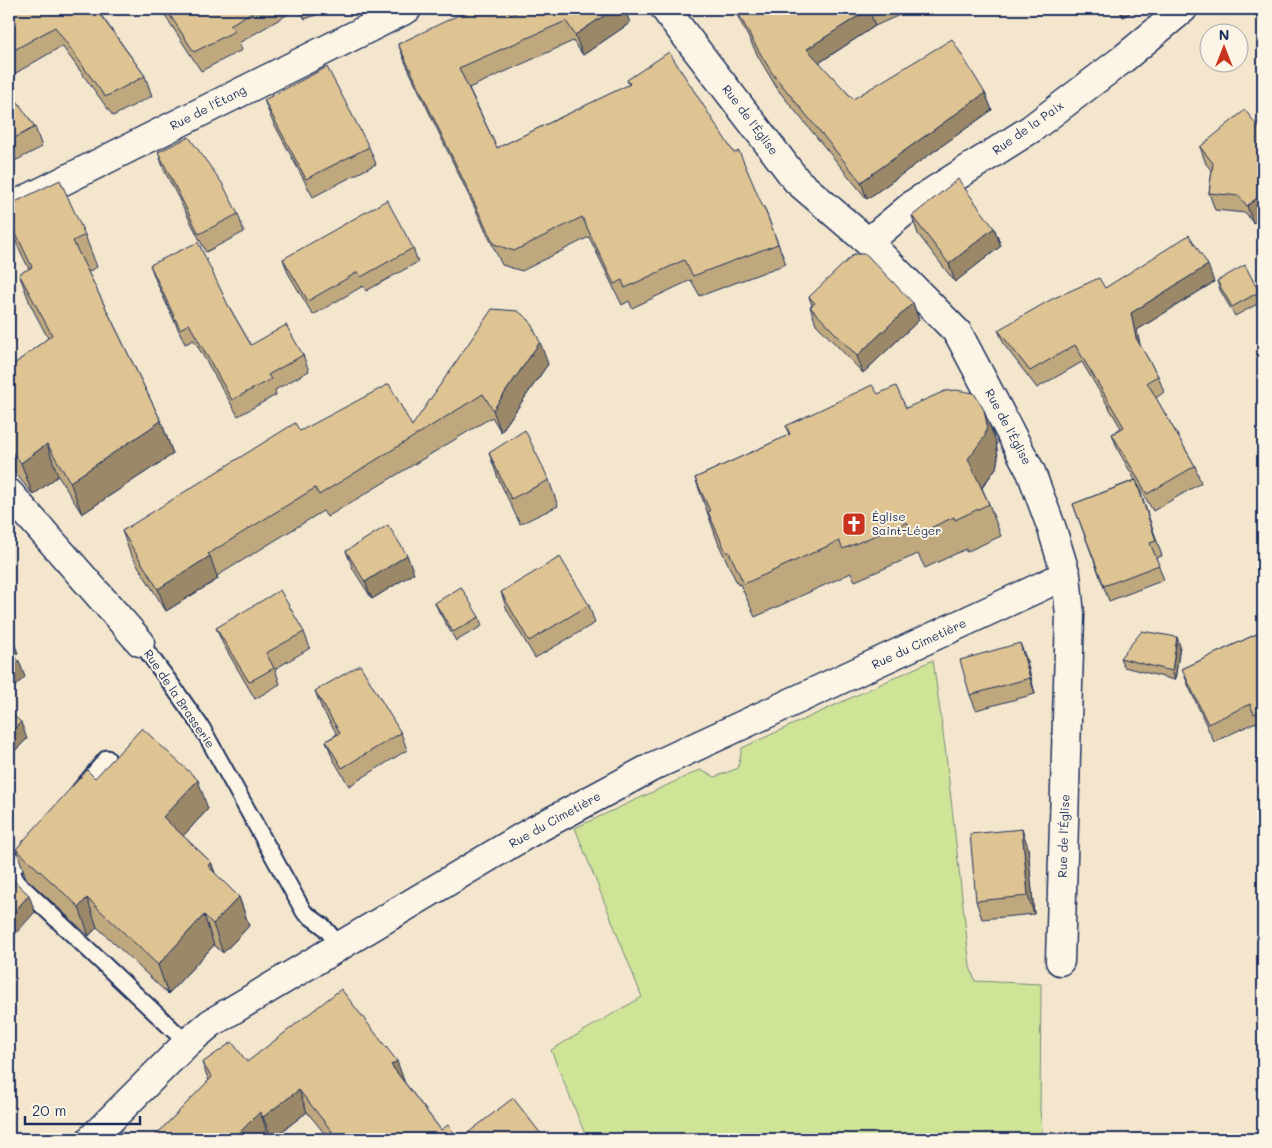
<svg xmlns="http://www.w3.org/2000/svg" width="1272" height="1148" font-family="Mali,sans-serif">
  <style>
    .green { fill: #d0e498; stroke: #768a7b }
    .lines { fill: none; stroke-linecap: round; stroke-linejoin: round }
    .lane-casing { stroke: #1b2f5e; stroke-width: 19 }
    .street-casing { stroke: #1b2f5e; stroke-width: 31 }
    .lane { stroke: #fcf5e5; stroke-width: 15 }
    .street { stroke: #fcf5e5; stroke-width: 28 }
    .wall { fill: #bfa87e; stroke: #1b2f5e }
    .shaded-wall { fill: #9b8867; stroke: #1b2f5e }
    .building { fill: #dec393; stroke: #1b2f5e }
    .labels { text-anchor: middle; stroke-width: 4; stroke-linejoin: round; paint-order: stroke }
    .street-label { font-size: 12px; fill: #1b2f5e; stroke: #fcf5e5 }
    .poi-label { font-size: 12px; fill: #1b2f5e; stroke: #fcf5e5; text-anchor: start }
  </style>
  <rect width="100%" height="100%" fill="#f3e6cc"/>
  <filter id="ink" filterUnits="userSpaceOnUse"><feTurbulence type="fractalNoise" baseFrequency=".02" numOctaves="2"/><feDisplacementMap in="SourceGraphic" scale="10" xChannelSelector="R" yChannelSelector="G"/><feConvolveMatrix kernelMatrix="1 2 1 2 8 2 1 2 1" color-interpolation-filters="sRGB"/></filter>
  <g filter="url(#ink)">
    <path class="green" d="M 933,660 L 946,755 L 970,967 L 975,981 L 1041,984 L 1040,1111 L 1043,1139 L 587,1139 L 551,1050 L 642,997 L 575,828 L 700,770 L 715,777 L 736,769 L 738,768 L 742,748 Z"/>
    <g class="lines">
      <g class="lane-casing">
        <path id="lane" d="M 140,642 L 171,684 L 202,728 L 304,912 L 323,926 L 340,946
          M 80,790 L 107,758
          M 33,846 L 12,870 L 16,881 L 187,1043"/>
      </g>
      <g class="street-casing">
        <path id="street" d="M 665,9 L 797,181 L 868,242 L 958,333 L 1031,472 L 1052,529 L 1066,575 L 1070,615 L 1060,961
          M 9,208 L 407,9
          M 868,242 L 916,202 L 1031,129 L 1123,59 L 1183,9
          M 9,493 L 140,642
          M 91,1139 L 187,1043 L 211,1023 L 529,833 L 654,766 L 1066,575"/>
      </g>
      <use href="#lane" class="lane"/>
      <use href="#street" class="street"/>
    </g>
    <path class="wall" d="M 9,9 L 102,9 L 98,11 L 145,76 L 152,96 L 113,116 L 62,46 L 9,77 Z
      M 161,9 L 297,9 L 239,43 L 242,50 L 201,71 Z
      M 299,9 L 332,9 L 305,19 Z
      M 734,9 L 913,9 L 875,26 L 819,63 L 853,99 L 985,93 L 992,110 L 867,199 L 778,90 L 759,58 Z
      M 1118,9 L 1136,9 L 1123,17 Z
      M 511,15 L 630,23 L 583,55 L 573,41 L 469,88 L 497,148 L 629,85 L 627,80 L 763,207 L 764,207 L 786,264 L 700,296 L 691,280 L 632,308 L 629,301 L 622,305 L 589,237 L 522,271 L 502,265 L 406,64 L 398,44 Z
      M 9,92 L 35,127 L 42,147 L 9,164 Z
      M 264,100 L 369,147 L 376,164 L 313,197 L 271,118 Z
      M 1263,133 L 1263,215 L 1253,223 L 1246,213 L 1215,210 L 1209,193 L 1212,171 L 1206,164 L 1200,147 Z
      M 158,152 L 238,214 L 244,232 L 206,252 L 164,170 Z
      M 9,205 L 85,235 L 97,267 L 88,272 L 161,421 L 173,454 L 82,514 L 58,476 L 33,495 L 9,465 L 9,368 L 48,338 L 31,306 L 19,274 L 29,269 L 15,240 L 9,224 Z
      M 912,216 L 994,228 L 1001,246 L 955,282 L 918,234 Z
      M 413,248 L 418,262 L 366,291 L 363,286 L 313,315 L 288,273 L 283,259 Z
      M 150,265 L 228,305 L 251,345 L 303,355 L 309,371 L 275,390 L 276,395 L 238,416 L 194,340 L 185,344 L 156,281 Z
      M 1217,281 L 1259,292 L 1263,301 L 1235,316 L 1220,290 Z
      M 1214,282 L 1137,330 L 1140,345 L 1158,376 L 1164,392 L 1156,398 L 1195,466 L 1201,483 L 1153,511 L 1138,485 L 1162,556 L 1156,558 L 1164,580 L 1109,601 L 1073,504 L 1135,480 L 1118,450 L 1112,434 L 1121,428 L 1082,362 L 1037,388 L 1005,346 L 998,330 L 1105,288 Z
      M 809,297 L 913,303 L 919,320 L 863,373 L 816,324 L 810,307 L 812,305 Z
      M 548,364 L 501,432 L 492,417 L 327,517 L 323,511 L 217,576 L 218,579 L 166,611 L 130,553 L 122,531 L 300,431 L 412,426 Z
      M 878,394 L 906,408 L 996,442 L 998,457 L 996,468 L 982,488 L 989,504 L 1001,536 L 966,552 L 966,549 L 925,568 L 918,554 L 855,581 L 851,573 L 755,617 L 740,584 L 738,585 L 719,545 L 695,478 L 789,435 L 786,426 Z
      M 489,453 L 549,480 L 558,506 L 520,524 L 498,478 Z
      M 346,551 L 414,573 L 372,599 L 353,569 Z
      M 501,592 L 589,605 L 595,623 L 535,658 L 507,610 Z
      M 435,603 L 479,617 L 482,626 L 456,641 L 439,612 Z
      M 216,628 L 304,632 L 310,648 L 275,669 L 280,684 L 255,699 L 223,644 Z
      M 1263,631 L 1263,730 L 1261,732 L 1256,722 L 1214,742 L 1189,687 L 1182,669 Z
      M 1180,646 L 1175,680 L 1124,667 L 1120,658 Z
      M 1026,658 L 1035,694 L 976,710 L 970,695 Z
      M 315,691 L 401,733 L 407,750 L 349,786 L 333,759 L 326,741 L 337,734 L 322,709 Z
      M 95,778 L 208,809 L 183,836 L 211,862 L 215,873 L 239,897 L 249,926 L 223,953 L 214,945 L 168,994 L 97,927 L 89,936 L 26,878 L 16,849 Z
      M 1028,847 L 1034,914 L 982,919 L 976,901 Z
      M 247,1062 L 405,1083 L 441,1130 L 459,1139 L 329,1139 L 307,1112 L 272,1139 L 268,1134 L 263,1139 L 156,1139 L 155,1136 L 209,1081 L 202,1063 Z"/>
    <path class="shaded-wall" d="M 614,9 L 625,9 L 630,23 L 583,55 L 575,35 Z
      M 869,9 L 875,26 L 814,66 L 807,49 Z
      M 1120,9 L 1136,9 L 1123,17 Z
      M 985,93 L 992,110 L 867,199 L 861,182 Z
      M 1263,193 L 1263,215 L 1253,223 L 1247,206 Z
      M 994,228 L 1001,246 L 955,282 L 949,264 Z
      M 1208,265 L 1214,282 L 1137,330 L 1142,355 L 1136,338 L 1131,313 Z
      M 913,303 L 919,320 L 863,373 L 857,356 Z
      M 540,342 L 548,364 L 501,432 L 493,410 Z
      M 984,410 L 996,442 L 998,457 L 996,468 L 979,491 L 968,459 Z
      M 161,421 L 173,454 L 82,514 L 70,482 Z
      M 47,444 L 58,476 L 33,495 L 21,463 Z
      M 407,555 L 414,573 L 372,599 L 365,582 Z
      M 210,556 L 218,579 L 166,611 L 158,589 Z
      M 12,637 L 18,653 L 9,660 L 9,639 Z
      M 1177,637 L 1180,646 L 1175,680 L 1172,671 Z
      M 1020,643 L 1026,658 L 1035,694 L 1030,678 Z
      M 19,661 L 25,677 L 9,692 L 9,670 Z
      M 21,722 L 27,739 L 9,757 L 9,734 Z
      M 198,780 L 208,809 L 173,847 L 163,817 Z
      M 1022,829 L 1028,847 L 1034,914 L 1028,896 Z
      M 211,862 L 221,891 L 208,866 Z
      M 29,895 L 35,912 L 9,941 L 9,918 Z
      M 239,897 L 249,926 L 223,953 L 213,924 Z
      M 87,898 L 97,927 L 89,936 L 79,907 Z
      M 204,915 L 214,945 L 168,994 L 158,965 Z
      M 397,1061 L 405,1083 L 391,1065 Z
      M 299,1090 L 307,1112 L 272,1139 L 263,1117 Z
      M 260,1112 L 268,1134 L 263,1139 L 233,1139 Z"/>
    <path class="building" d="M 9,9 L 96,9 L 145,76 L 105,97 L 55,27 L 9,53 Z
      M 166,9 L 257,9 L 230,25 L 235,31 L 194,52 Z
      M 471,9 L 506,9 L 511,15 L 522,9 L 614,9 L 575,35 L 566,21 L 459,68 L 497,148 L 630,84 L 627,80 L 669,52 L 734,153 L 739,151 L 763,207 L 764,207 L 778,244 L 693,276 L 684,260 L 625,288 L 622,280 L 614,284 L 582,217 L 514,251 L 494,244 L 398,44 Z
      M 736,9 L 869,9 L 807,49 L 853,99 L 952,39 L 985,93 L 861,182 L 772,73 L 753,41 Z
      M 327,67 L 369,147 L 306,179 L 264,100 Z
      M 9,92 L 13,95 L 35,127 L 9,141 Z
      M 1245,110 L 1263,133 L 1263,193 L 1247,206 L 1239,196 L 1209,193 L 1213,163 L 1200,147 Z
      M 189,137 L 222,183 L 238,214 L 199,234 L 158,152 Z
      M 958,179 L 994,228 L 949,264 L 912,216 Z
      M 60,180 L 85,235 L 73,241 L 161,421 L 70,482 L 47,444 L 21,463 L 9,448 L 9,402 L 11,401 L 9,398 L 9,368 L 52,335 L 19,274 L 32,267 L 9,219 L 9,205 Z
      M 387,200 L 413,248 L 361,277 L 358,272 L 308,301 L 283,259 Z
      M 1189,235 L 1208,265 L 1131,313 L 1136,338 L 1158,376 L 1147,382 L 1195,466 L 1147,494 L 1112,434 L 1124,427 L 1075,345 L 1030,371 L 998,330 L 1052,299 L 1099,278 L 1105,288 Z
      M 198,242 L 228,305 L 251,345 L 286,325 L 303,355 L 268,375 L 271,379 L 232,400 L 189,324 L 180,329 L 150,265 Z
      M 854,254 L 866,254 L 913,303 L 857,356 L 810,307 L 815,303 L 809,297 Z
      M 1245,265 L 1259,292 L 1232,307 L 1217,281 Z
      M 492,309 L 518,311 L 529,320 L 540,342 L 493,410 L 483,394 L 319,495 L 315,488 L 208,554 L 210,556 L 158,589 L 122,531 L 295,423 L 300,431 L 389,384 L 412,426 Z
      M 872,385 L 878,394 L 896,386 L 906,408 L 945,391 L 956,390 L 974,393 L 984,410 L 987,425 L 985,436 L 968,459 L 989,504 L 955,520 L 954,517 L 913,536 L 907,522 L 843,549 L 839,541 L 744,584 L 729,552 L 726,552 L 708,512 L 710,511 L 695,478 L 780,439 L 790,434 L 786,426 Z
      M 525,430 L 549,480 L 511,499 L 489,453 Z
      M 1136,480 L 1156,541 L 1150,543 L 1159,565 L 1104,586 L 1073,504 Z
      M 388,525 L 407,555 L 365,582 L 346,551 Z
      M 560,557 L 589,605 L 529,641 L 501,592 Z
      M 461,587 L 479,617 L 453,632 L 435,603 Z
      M 280,590 L 304,632 L 266,653 L 274,668 L 249,682 L 216,628 Z
      M 1142,631 L 1177,637 L 1172,671 L 1120,658 Z
      M 1263,631 L 1263,710 L 1254,714 L 1250,704 L 1208,724 L 1182,669 Z
      M 9,633 L 12,637 L 9,639 Z
      M 1020,643 L 1030,678 L 970,695 L 960,660 Z
      M 9,650 L 19,661 L 9,670 Z
      M 360,665 L 401,733 L 342,768 L 326,741 L 340,733 L 315,691 Z
      M 9,712 L 21,722 L 9,734 Z
      M 142,728 L 198,780 L 163,817 L 211,862 L 208,866 L 239,897 L 213,924 L 204,915 L 158,965 L 87,898 L 79,907 L 16,849 L 87,770 L 95,778 Z
      M 1022,829 L 1028,896 L 976,901 L 970,834 Z
      M 9,876 L 29,895 L 9,918 Z
      M 341,989 L 397,1061 L 391,1065 L 441,1130 L 448,1125 L 459,1139 L 338,1139 L 299,1090 L 263,1117 L 260,1112 L 233,1139 L 158,1139 L 155,1136 L 212,1077 L 202,1063 L 232,1042 L 247,1062 Z
      M 513,1098 L 545,1139 L 460,1139 Z"/>
  </g>
  <defs>
    <g id="church-square" transform="scale(1.25)"><rect x="-9" y="-9" width="18" height="18" rx="4" fill="#c8321e" stroke="#fcf5e5"/><path d="M-1.2-6h2.4v3.5h3.3v2.4h-3.3V6h-2.4V-.1h-3.3v-2.4h3.3Z" fill="#fff"/></g>
  </defs>
  <g fill-rule="evenodd">
    <use href="#church-square" x="854" y="524"/>
  </g>
  <g class="labels">
    <g class="street-label">
      <text transform="translate(208 108) rotate(-27)" y="4">Rue de l'Étang</text>
      <text transform="translate(750 120) rotate(53)" y="4">Rue de l'Église</text>
      <text transform="translate(1028 128) rotate(-35)" y="4">Rue de la Paix</text>
      <text transform="translate(1008 427) rotate(62)" y="4">Rue de l'Église</text>
      <text transform="translate(919 644) rotate(-25)" y="4">Rue du Cimetière</text>
      <text transform="translate(179 699) rotate(56)" y="4">Rue de la Brasserie</text>
      <text transform="translate(555 820) rotate(-29)" y="4">Rue du Cimetière</text>
      <text transform="translate(1064 836) rotate(-88)" y="4">Rue de l'Église</text>
    </g>
    <g class="poi-label">
      <text x="872" y="521">Église<tspan x="872" dy="14">Saint-Léger</tspan></text>
    </g>
  </g>
  <rect width="1272" height="1148" fill="none" stroke="#fcf5e5" stroke-width="30"/>
  <rect x="15" y="15" width="1242" height="1118" fill="none" stroke="#1b2f5e" stroke-width="2" filter="url(#ink)"/>
  <g transform="translate(1224 48)"><circle r="24" fill="#fcf5e5" stroke="#a2a6af"/>
  <path d="M0-4L9 19L0 12L-9 19Z" fill="#c8321e"/>
  <text y="-8" font-size="14" font-weight="bold" text-anchor="middle" fill="#1b2f5e">N</text>
  </g>
  <path d="M25 1116v8h115v-8" fill="none" stroke="#1b2f5e" stroke-width="2.5"/>
  <text x="32" y="1116" font-size="15" fill="#1b2f5e" stroke="#fcf5e5" stroke-width="4" paint-order="stroke">20 m</text>
</svg>
